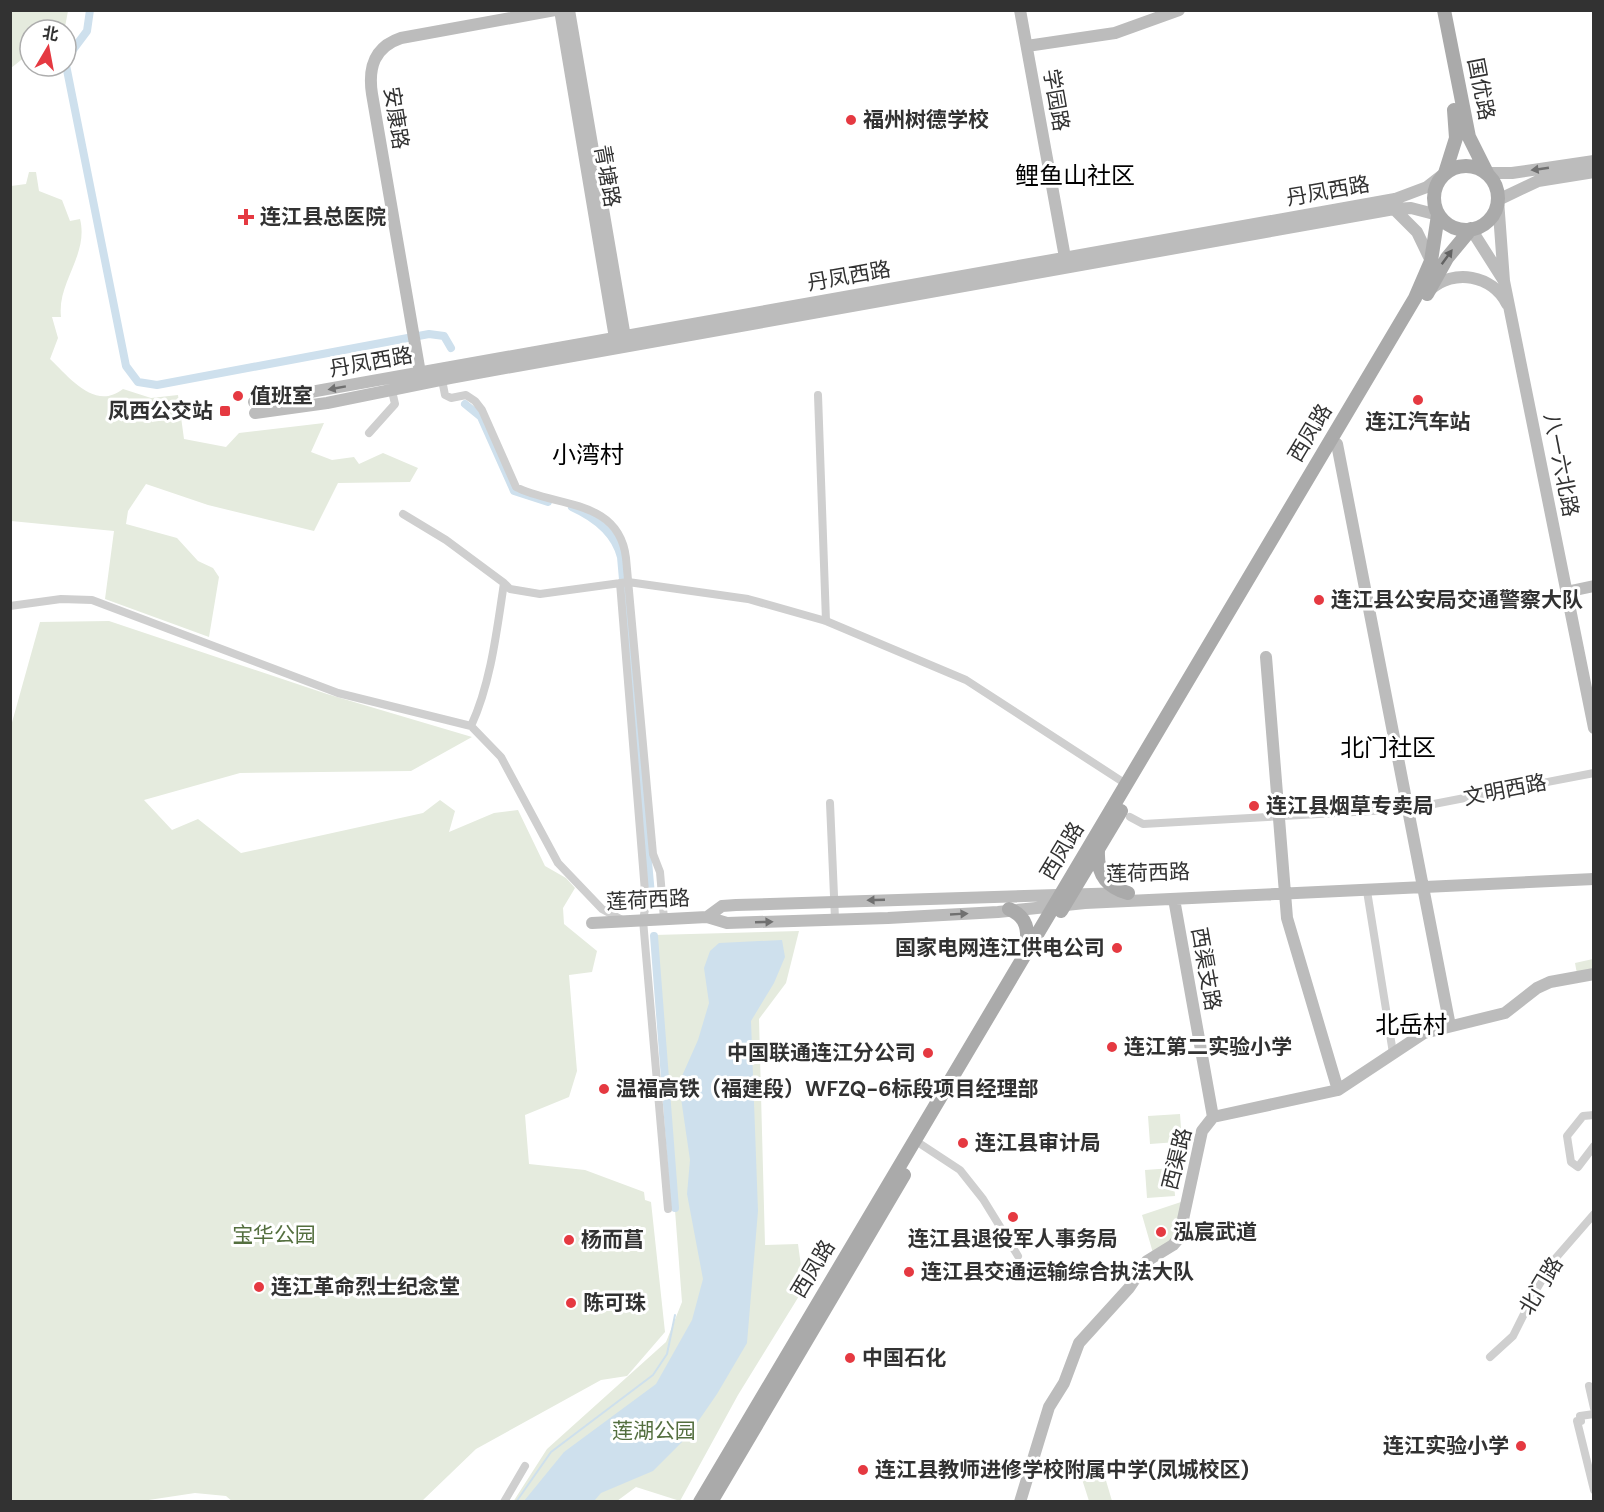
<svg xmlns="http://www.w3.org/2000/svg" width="1604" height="1512" font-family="'DM Sans','Noto Sans SC',sans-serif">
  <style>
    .green { fill: #e5ebde }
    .water { fill: #cee0ed }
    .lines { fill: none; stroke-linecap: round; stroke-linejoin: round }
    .stream { stroke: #cee0ed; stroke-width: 2 }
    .canal { stroke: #cee0ed; stroke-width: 8 }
    .street { stroke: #cfcfcf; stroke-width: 8 }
    .secondary { stroke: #bcbcbc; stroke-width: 12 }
    .primary { stroke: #aaa; stroke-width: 14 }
    .oneway { fill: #707070 }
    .oneway2 { fill: #626262 }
    .poi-dot { fill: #e53941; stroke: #fff; stroke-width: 2 }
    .labels { text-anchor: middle; stroke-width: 6; stroke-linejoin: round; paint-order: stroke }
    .street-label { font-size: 21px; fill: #323232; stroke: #fff }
    .poi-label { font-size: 21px; font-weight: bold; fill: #323232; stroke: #fff; text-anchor: start }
    .park-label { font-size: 21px; fill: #546f3f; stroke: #fff }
    .quarter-label { font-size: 24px; fill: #000; stroke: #fff }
  </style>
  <rect width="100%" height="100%" fill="#fff"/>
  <path class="green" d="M 11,10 L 68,10 L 68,11 L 65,27 L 61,30 L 30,30 L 30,53 L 11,68 Z
    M 29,172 L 36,172 L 39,191 L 62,200 L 70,221 L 80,219 C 89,255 57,282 61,317 L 52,317 L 58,338 L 50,359 C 70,378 95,411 123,389 L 151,398 L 178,395 L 184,439 L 226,447 L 239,433 L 324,423 L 311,452 L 332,460 L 354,457 L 359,464 L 383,453 L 418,468 L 410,482 L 338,483 L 314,531 L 208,505 L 146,484 L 128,511 L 126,524 L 177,538 L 198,561 L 213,568 L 219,577 L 209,637 L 105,599 L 114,531 L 11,521 L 11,186 L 26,184 Z
    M 109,621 L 327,694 L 472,737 L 411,771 L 240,773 L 144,800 L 172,830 L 198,819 L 241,853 L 423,813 L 440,800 L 455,811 L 449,832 L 494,813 L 518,810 L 545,866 L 566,878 L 575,888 L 563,908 L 564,924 L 597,951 L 592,972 L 569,975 L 577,1071 L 569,1097 L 525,1115 L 529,1164 L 585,1170 L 644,1192 L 645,1200 L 651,1202 L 665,1332 L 627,1376 L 601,1380 L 476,1449 L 422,1501 L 233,1502 L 226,1496 L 195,1493 L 142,1501 L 11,1501 L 11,726 L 40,622 Z
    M 799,931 L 786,983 L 759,1019 L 765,1245 L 798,1244 L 804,1288 L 738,1395 L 680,1501 L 636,1487 L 617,1501 L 513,1502 L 547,1449 L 666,1342 L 682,1302 L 654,935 Z
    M 1593,959 L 1593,969 L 1577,974 L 1575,963 Z
    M 1180,1114 L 1181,1128 L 1177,1142 L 1150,1144 L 1148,1116 Z
    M 1173,1168 L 1175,1196 L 1147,1198 L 1145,1170 Z
    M 1181,1202 L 1176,1237 L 1153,1253 L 1142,1215 Z
    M 1102,1467 L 1112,1501 L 1089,1501 L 1080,1473 Z"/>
  <path class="water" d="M 782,940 L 785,957 L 774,983 L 751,1021 L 758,1211 L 747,1343 L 717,1394 L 688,1436 L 653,1471 L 601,1493 L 594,1501 L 524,1501 L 564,1452 L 656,1384 L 692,1320 L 703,1279 L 687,1194 L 690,1160 L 681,1098 L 682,1076 L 698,1040 L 709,1003 L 704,968 L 710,951 L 719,943 Z"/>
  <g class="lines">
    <path class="stream" d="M 516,1502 L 551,1452 L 653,1375 L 667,1354 L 675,1315"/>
    <path class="canal" d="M 66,59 L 87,31 L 90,10
      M 66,65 L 126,366 L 138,382 L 157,385 L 429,334 L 444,336 L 451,348
      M 465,404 L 481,417 L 514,491 L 548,502
      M 572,507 C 594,517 615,533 621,557 L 652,906
      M 654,936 L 675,1208"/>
    <path class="street" d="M 442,380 L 445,395 L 451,398 L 466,395 L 475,401 L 482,410 L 516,487 C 554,507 619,498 626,558 L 653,854 L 660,872 L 664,919
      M 818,395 L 826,621
      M 369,433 L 395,404 L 392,391
      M 403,514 L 446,540 L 504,583 C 497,629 491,683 471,726
      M 504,583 L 510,589 L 540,594 L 628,582 L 748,599 L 826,621 L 966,680 L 1126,784
      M 620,583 L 646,904 L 643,920 L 668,1209
      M 10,606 L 61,599 L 92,600 L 338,693 L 471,726 L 501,757 L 558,863 L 602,909 L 624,921
      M 830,803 L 835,919
      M 1130,817 L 1143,824 L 1408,809 L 1594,773
      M 1367,891 L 1393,1053
      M 1594,1115 L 1583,1116 L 1567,1136 L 1571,1162 L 1578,1167 L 1594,1146
      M 922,1145 L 960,1170 L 983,1199 L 1018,1256
      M 1490,1357 L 1513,1336 L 1536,1290 L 1554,1260 L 1594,1214
      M 1589,1386 L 1594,1408
      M 1594,1414 L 1580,1416 L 1581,1421 L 1577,1421 L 1594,1490
      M 504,1502 L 525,1466"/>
    <path class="secondary" d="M 560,10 L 616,344
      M 569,10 L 626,343
      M 1020,10 L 1066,263
      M 1027,46 L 1115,33 L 1179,10
      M 1594,172 L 1538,181 L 1498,200 L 1504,281 L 1594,728
      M 1487,173 L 1512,173 L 1594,161
      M 1394,209 L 1417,232 L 1431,261
      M 1471,229 L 1504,281
      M 1430,290 C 1453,268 1493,275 1507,304
      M 420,373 L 372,94 C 368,68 374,47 401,38 L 555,10
      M 254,402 L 1395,199 L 1427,187 L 1445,173
      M 255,413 L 327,403 L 450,378 L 1394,209 L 1411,208 L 1438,215
      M 1337,444 L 1450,1026
      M 1566,592 L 1594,586
      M 1266,657 L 1287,918 L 1338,1090
      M 1174,899 L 1213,1117
      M 707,917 L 722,906 L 736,905 L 1125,893
      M 592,923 L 707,917 L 727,923 L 888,918 L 998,912 L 1085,903 L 1594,879
      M 1020,1502 L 1049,1407 L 1064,1383 L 1079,1343 L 1129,1288 L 1147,1261 L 1173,1245 L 1179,1238 L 1202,1131 L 1213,1117 L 1338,1090 L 1424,1033 L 1505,1013 L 1537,988 L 1550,982 L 1594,974"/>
    <path class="primary" d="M 1444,10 L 1469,137 L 1487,173
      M1434 198a32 32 0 1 1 64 0a32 32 0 1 1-64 0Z
      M 1445,173 L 1456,138 L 1454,110
      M 1427,294 L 1447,258 L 1471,229
      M 1098,851 C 1097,873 1106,887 1128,893
      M 1009,909 C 1028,917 1028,930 1027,949
      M 1061,911 L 1121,811
      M 700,1502 L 1415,298 L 1431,261 L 1438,215
      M 711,1502 L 904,1175"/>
  </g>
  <defs><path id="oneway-solid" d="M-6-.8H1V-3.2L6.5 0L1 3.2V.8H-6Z" transform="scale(1.5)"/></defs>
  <g class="oneway">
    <use href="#oneway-solid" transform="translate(1540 169) rotate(172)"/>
    <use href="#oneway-solid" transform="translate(337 388) rotate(170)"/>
    <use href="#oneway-solid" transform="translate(876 900) rotate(178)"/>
    <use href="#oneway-solid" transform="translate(959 914) rotate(-3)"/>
    <use href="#oneway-solid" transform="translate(764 922) rotate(-2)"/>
  </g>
  <use class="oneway2" href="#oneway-solid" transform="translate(1447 257) rotate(-54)"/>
  <g class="poi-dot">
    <circle cx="851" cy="120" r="6"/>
    <path d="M243 208h6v6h6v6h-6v6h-6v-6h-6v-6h6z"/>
    <circle cx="238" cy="396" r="6"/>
    <circle cx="1418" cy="400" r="6"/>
    <rect x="219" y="405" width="12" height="12" rx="3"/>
    <circle cx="1319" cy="600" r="6"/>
    <circle cx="1254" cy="806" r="6"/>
    <circle cx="1117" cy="948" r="6"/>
    <circle cx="1112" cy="1047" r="6"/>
    <circle cx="928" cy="1053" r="6"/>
    <circle cx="604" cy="1089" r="6"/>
    <circle cx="963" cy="1143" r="6"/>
    <circle cx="1013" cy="1217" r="6"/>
    <circle cx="1161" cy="1232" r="6"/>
    <circle cx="569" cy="1240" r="6"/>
    <circle cx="909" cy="1272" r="6"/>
    <circle cx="259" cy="1287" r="6"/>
    <circle cx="571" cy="1303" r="6"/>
    <circle cx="850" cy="1358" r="6"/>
    <circle cx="1521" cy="1446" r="6"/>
    <circle cx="863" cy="1470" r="6"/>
  </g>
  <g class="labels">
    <g class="street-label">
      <text transform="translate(1481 89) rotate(79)" y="7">国优路</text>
      <text transform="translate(1056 100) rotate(80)" y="7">学园路</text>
      <text transform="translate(396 118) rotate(81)" y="7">安康路</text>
      <text transform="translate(607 176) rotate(80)" y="7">青塘路</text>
      <text transform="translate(1328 191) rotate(-10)" y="7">丹凤西路</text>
      <text transform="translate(849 276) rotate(-10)" y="7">丹凤西路</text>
      <text transform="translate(371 362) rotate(-10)" y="7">丹凤西路</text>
      <text transform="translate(1310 433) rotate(-59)" y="7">西凤路</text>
      <text transform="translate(1561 465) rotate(79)" y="7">八一六北路</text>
      <text transform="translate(1505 790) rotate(-11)" y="7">文明西路</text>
      <text transform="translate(1062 851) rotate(-59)" y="7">西凤路</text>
      <text transform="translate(1148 873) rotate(-2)" y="7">莲荷西路</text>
      <text transform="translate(648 900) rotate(-3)" y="7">莲荷西路</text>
      <text transform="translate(1206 969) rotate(80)" y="7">西渠支路</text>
      <text transform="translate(1177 1159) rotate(-76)" y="7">西渠路</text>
      <text transform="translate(813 1269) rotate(-59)" y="7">西凤路</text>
      <text transform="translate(1541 1286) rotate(-59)" y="7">北门路</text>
    </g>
    <g class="poi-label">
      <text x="863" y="127">福州树德学校</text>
      <text x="260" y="224">连江县总医院</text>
      <text x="250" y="403">值班室</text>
      <text x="213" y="418" text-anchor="end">凤西公交站</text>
      <text x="1418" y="429" text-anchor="middle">连江汽车站</text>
      <text x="1331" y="607">连江县公安局交通警察大队</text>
      <text x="1266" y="813">连江县烟草专卖局</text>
      <text x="1105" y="955" text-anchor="end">国家电网连江供电公司</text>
      <text x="1124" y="1054">连江第二实验小学</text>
      <text x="916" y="1060" text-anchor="end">中国联通连江分公司</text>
      <text x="616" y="1096">温福高铁（福建段）WFZQ-6标段项目经理部</text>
      <text x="975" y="1150">连江县审计局</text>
      <text x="1173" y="1239">泓宸武道</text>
      <text x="1013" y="1246" text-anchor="middle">连江县退役军人事务局</text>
      <text x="581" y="1247">杨而菖</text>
      <text x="921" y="1279">连江县交通运输综合执法大队</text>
      <text x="271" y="1294">连江革命烈士纪念堂</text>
      <text x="583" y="1310">陈可珠</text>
      <text x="862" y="1365">中国石化</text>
      <text x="1509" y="1453" text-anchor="end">连江实验小学</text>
      <text x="875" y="1477">连江县教师进修学校附属中学(凤城校区)</text>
    </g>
    <g class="park-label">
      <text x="274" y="1242">宝华公园</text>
      <text x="654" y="1438">莲湖公园</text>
    </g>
    <g class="quarter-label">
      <text x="1075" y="184">鲤鱼山社区</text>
      <text x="588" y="463">小湾村</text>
      <text x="1388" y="756">北门社区</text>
      <text x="1411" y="1033">北岳村</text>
    </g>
  </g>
  <rect width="1604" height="1512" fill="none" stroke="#323232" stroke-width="24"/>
  <g transform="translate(48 48) rotate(10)"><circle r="28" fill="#ffffff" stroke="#adadad" stroke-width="1.5"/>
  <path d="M0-4.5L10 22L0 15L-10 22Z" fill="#e53941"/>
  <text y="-9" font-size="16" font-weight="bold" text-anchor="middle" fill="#323232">北</text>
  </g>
</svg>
